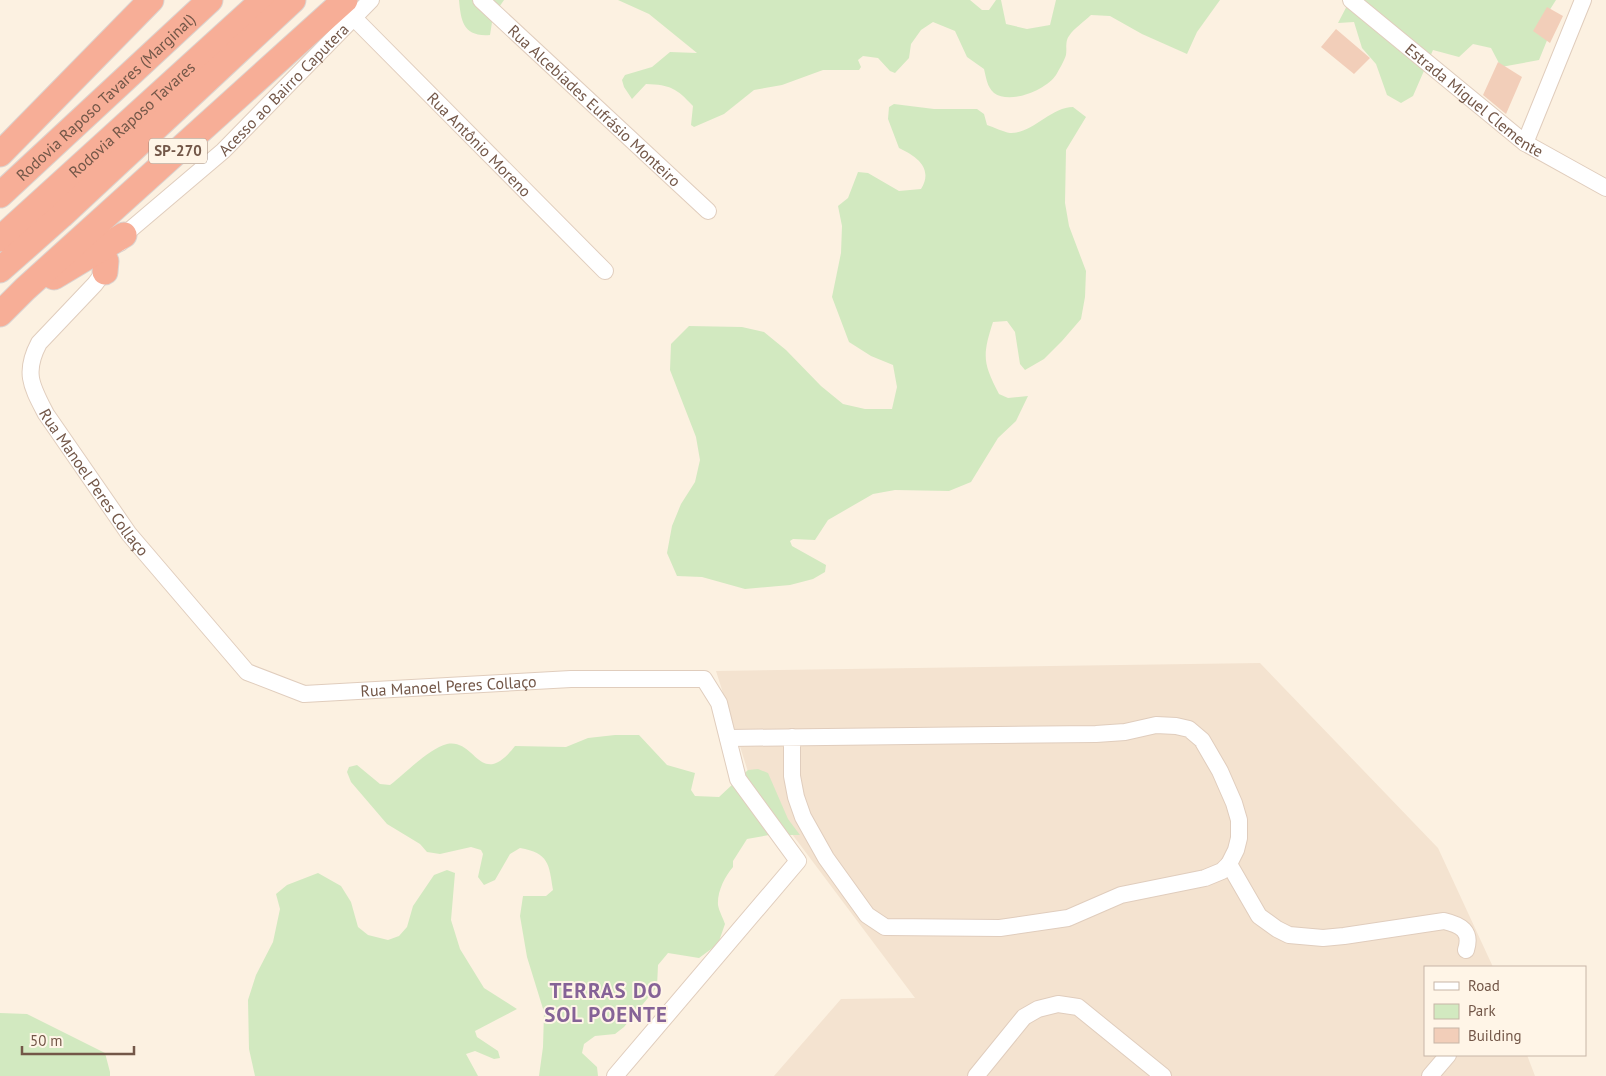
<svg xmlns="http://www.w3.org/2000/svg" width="1606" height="1076" font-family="'PT Sans',sans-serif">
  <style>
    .residential { fill: #f4e3d0 }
    .green { fill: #d2e9c0 }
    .building { fill: #f2ceb9 }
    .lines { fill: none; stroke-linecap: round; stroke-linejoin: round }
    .minor-casing { stroke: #e0cdbd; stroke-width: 18 }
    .highway-casing { stroke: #dbd3cf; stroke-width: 27 }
    .minor { stroke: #fff; stroke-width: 16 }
    .highway { stroke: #f7ae97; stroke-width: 25 }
    .labels { text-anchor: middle; stroke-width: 4; stroke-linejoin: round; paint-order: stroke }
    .shield { fill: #fff5e7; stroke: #9d8678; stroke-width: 1 }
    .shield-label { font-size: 15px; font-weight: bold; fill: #735748 }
    .street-label { font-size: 16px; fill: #735748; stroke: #fff5e7 }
    .district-label { font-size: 21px; font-weight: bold; letter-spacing: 1px; fill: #856397; stroke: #fff5e7 }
  </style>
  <rect width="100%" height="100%" fill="#fcf1e1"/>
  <path class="residential" d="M 1260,663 L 1438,848 L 1493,967 L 1425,967 L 1425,1055 L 1527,1055 L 1535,1076 L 774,1076 L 841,999 L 915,998 L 750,778 L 716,671 Z"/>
  <path class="green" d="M 459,0 L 504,0 L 493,16 L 490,35 C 463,37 461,21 459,0 Z
    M 618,0 L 970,0 L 982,10 L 989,10 L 996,0 L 1001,0 L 1006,24 L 1027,29 L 1050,25 L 1056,0 L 1220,0 L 1197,32 L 1187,54 L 1142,34 L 1110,16 L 1091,15 C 1084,22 1074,28 1069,36 C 1065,41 1067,49 1066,55 C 1064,61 1059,70 1056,75 C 1046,90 1010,105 994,93 C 987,87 986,77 984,69 L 967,57 L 955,31 L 933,22 L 921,30 L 911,44 L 909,58 L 895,73 L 890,71 L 878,58 L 863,56 L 858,60 L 861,67 L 859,70 L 823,70 L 782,85 L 754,90 L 724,114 L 694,127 L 691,125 L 693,106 C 676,88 671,85 646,84 L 632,99 L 624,87 L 622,80 L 625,75 L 652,67 L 670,52 L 697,53 L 649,14 Z
    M 1350,0 L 1556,0 L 1549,11 L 1548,38 L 1539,60 L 1501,67 L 1491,48 L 1473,44 L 1459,57 L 1433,50 L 1413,96 L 1401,103 L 1387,95 L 1376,64 L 1362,48 L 1354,22 L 1338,23 Z
    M 894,104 L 934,109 L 977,109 L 984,114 L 987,125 C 994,127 1003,132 1010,133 C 1032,134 1051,107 1073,107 L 1086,117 L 1066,150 L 1065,203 L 1069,226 L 1086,271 L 1085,297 L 1081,319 L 1062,341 L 1044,359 L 1025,370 L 1020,364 L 1015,332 L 1007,321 L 993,322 C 982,356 983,363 999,394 L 1008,398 L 1028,396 L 1016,421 L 998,438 L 971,482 L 949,491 L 895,490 L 873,494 L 828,520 L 815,540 L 793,539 L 790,541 L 792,546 L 826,565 L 825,572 L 813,579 L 790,585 L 745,589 L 702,577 L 677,576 L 667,553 L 672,526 L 681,504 L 695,482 L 700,460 L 696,437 L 670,370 L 671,344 L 689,326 L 742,327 L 764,332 L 786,350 L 821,386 L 843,404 L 865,409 L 892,409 L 897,387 L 893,365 L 871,356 L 849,342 L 832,297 L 841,253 L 842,226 L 838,206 L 848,198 L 858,172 L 868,173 L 899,191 L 921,189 C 934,168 916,156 899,148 L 888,119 L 889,107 Z
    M 615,735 L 639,735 L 667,765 L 695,773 L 691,790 L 695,796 L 719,797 L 748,770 L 758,769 L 768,773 L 788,819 L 800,835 L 769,835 L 747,839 L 733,861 L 733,867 C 725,876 717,892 718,905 C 719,911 723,918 725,924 L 718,944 L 699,958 L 668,953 L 658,965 L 657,987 L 624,1027 L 615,1034 L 595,1036 L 584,1044 L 582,1053 L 597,1067 L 598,1076 L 539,1076 L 543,1047 L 544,1012 L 527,957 L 520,916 L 523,896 L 546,896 L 553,890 C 549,864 549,853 520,848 L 510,854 L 495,880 L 484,885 L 478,877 L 483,854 L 481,850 L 471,847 L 440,854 L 427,852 L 420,844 L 387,824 L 351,782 L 347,772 L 349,767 L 357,765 L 380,784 L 390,785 C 406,773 428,749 447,744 C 476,738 480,791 515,746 L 566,747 L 588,738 Z
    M 447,870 L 455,873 L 451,920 L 460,949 L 484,988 L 517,1009 L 475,1031 L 477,1037 L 498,1051 L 500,1058 L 494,1059 L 475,1051 L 466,1054 L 478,1076 L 255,1076 L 249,1049 L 248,1000 L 256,975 L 273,942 L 280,909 L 276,894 L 287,885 L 318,873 L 341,886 L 351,902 L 358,927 L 368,935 L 388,940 L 399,936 L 407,927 L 413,906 L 434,875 Z
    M 0,1013 L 27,1014 L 105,1053 L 110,1072 L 110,1076 L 0,1076 Z"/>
  <path class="building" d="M 1547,7 L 1563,16 L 1550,43 L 1533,31 Z
    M 1336,29 L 1370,58 L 1354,74 L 1321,47 Z
    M 1498,62 L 1522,77 L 1506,114 L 1483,95 Z"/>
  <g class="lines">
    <g class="minor-casing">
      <g id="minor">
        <path id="s1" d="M 481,0 L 708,211"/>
        <path id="s2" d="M 1351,0 L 1525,143 L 1606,188"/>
        <path id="s3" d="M 354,18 L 605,271"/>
        <path d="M 1525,143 L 1583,0"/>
        <path id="s4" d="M 120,243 L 124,235 L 223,151 L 371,0"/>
        <path id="s5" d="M 109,265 L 95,284 L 39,343 C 23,373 32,387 46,414 L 129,534 L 247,672 L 304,694 L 571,679 L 704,679 L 719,703 L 738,779 L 798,861 L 615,1076"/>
        <path d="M 728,738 L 1096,734 L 1125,732 L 1156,725 L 1176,726 L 1189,729 L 1202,740 L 1220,771 L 1234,803 L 1239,820 L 1239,838 L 1236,850 L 1229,864 L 1222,871 L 1205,878 L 1121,895 L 1068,918 L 1000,928 L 885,927 L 867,915 L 826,858 L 803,817 L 796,797 L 792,776 L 792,737"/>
        <path d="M 1229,864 L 1259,916 L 1277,929 L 1289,935 L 1323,938 L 1344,936 L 1444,921 C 1461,925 1472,931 1466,950"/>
        <path d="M 976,1076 L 1024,1017 L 1038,1009 L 1058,1004 L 1078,1007 L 1163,1076"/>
        <path d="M 1430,1076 L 1448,1055"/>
      </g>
    </g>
    <g class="highway-casing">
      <g id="highway">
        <path d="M 0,154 L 151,0"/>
        <path id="s6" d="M 0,195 L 210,0"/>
        <path id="s7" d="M 0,239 L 263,0"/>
        <path d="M 94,254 L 102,253 L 106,261 L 105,272"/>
        <path d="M 0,270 L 61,216 L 293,0"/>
        <path d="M 54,277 L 124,235"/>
        <path d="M 0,314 L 25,289 L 345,0"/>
      </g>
    </g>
    <use href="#minor" class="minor"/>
    <use href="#highway" class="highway"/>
  </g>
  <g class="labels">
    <rect class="shield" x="149" y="138.5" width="58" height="25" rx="4"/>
    <g class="shield-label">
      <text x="178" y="156">SP-270</text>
    </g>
    <g class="street-label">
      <text dy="6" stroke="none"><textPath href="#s4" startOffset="225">Acesso ao Bairro Caputera</textPath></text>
      <text dy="6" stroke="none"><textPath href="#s6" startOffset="144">Rodovia Raposo Tavares (Marginal)</textPath></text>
      <text dy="6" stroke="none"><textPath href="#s2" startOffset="159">Estrada Miguel Clemente</textPath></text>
      <text dy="6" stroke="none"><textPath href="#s1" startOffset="155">Rua Alcebíades Eufrásio Monteiro</textPath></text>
      <text dy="6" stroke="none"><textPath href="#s7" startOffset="178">Rodovia Raposo Tavares</textPath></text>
      <text dy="6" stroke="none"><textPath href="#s3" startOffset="178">Rua Antônio Moreno</textPath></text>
      <text dy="6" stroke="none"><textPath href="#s5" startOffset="264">Rua Manoel Peres Collaço</textPath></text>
      <text dy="6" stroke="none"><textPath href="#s5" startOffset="714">Rua Manoel Peres Collaço</textPath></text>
    </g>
    <g class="district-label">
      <text x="606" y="998">TERRAS DO<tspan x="606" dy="24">SOL POENTE</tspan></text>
    </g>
  </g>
  <rect x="1424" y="966" width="162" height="90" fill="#fff5e7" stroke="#c7b6a7"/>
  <rect x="1434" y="982" width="25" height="8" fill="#ffffff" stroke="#c7b6a7"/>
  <text x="1468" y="991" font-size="15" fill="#735748">Road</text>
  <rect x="1434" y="1004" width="25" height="15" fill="#d2e9c0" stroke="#c7b6a7"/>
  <text x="1468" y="1016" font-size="15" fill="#735748">Park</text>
  <rect x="1434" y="1028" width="25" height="15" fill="#f2ceb9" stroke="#c7b6a7"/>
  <text x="1468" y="1041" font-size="15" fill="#735748">Building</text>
  <path d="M22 1046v8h112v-8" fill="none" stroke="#735748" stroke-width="2.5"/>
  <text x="30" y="1046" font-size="15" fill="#735748" stroke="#fff5e7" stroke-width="4" paint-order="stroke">50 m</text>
</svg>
